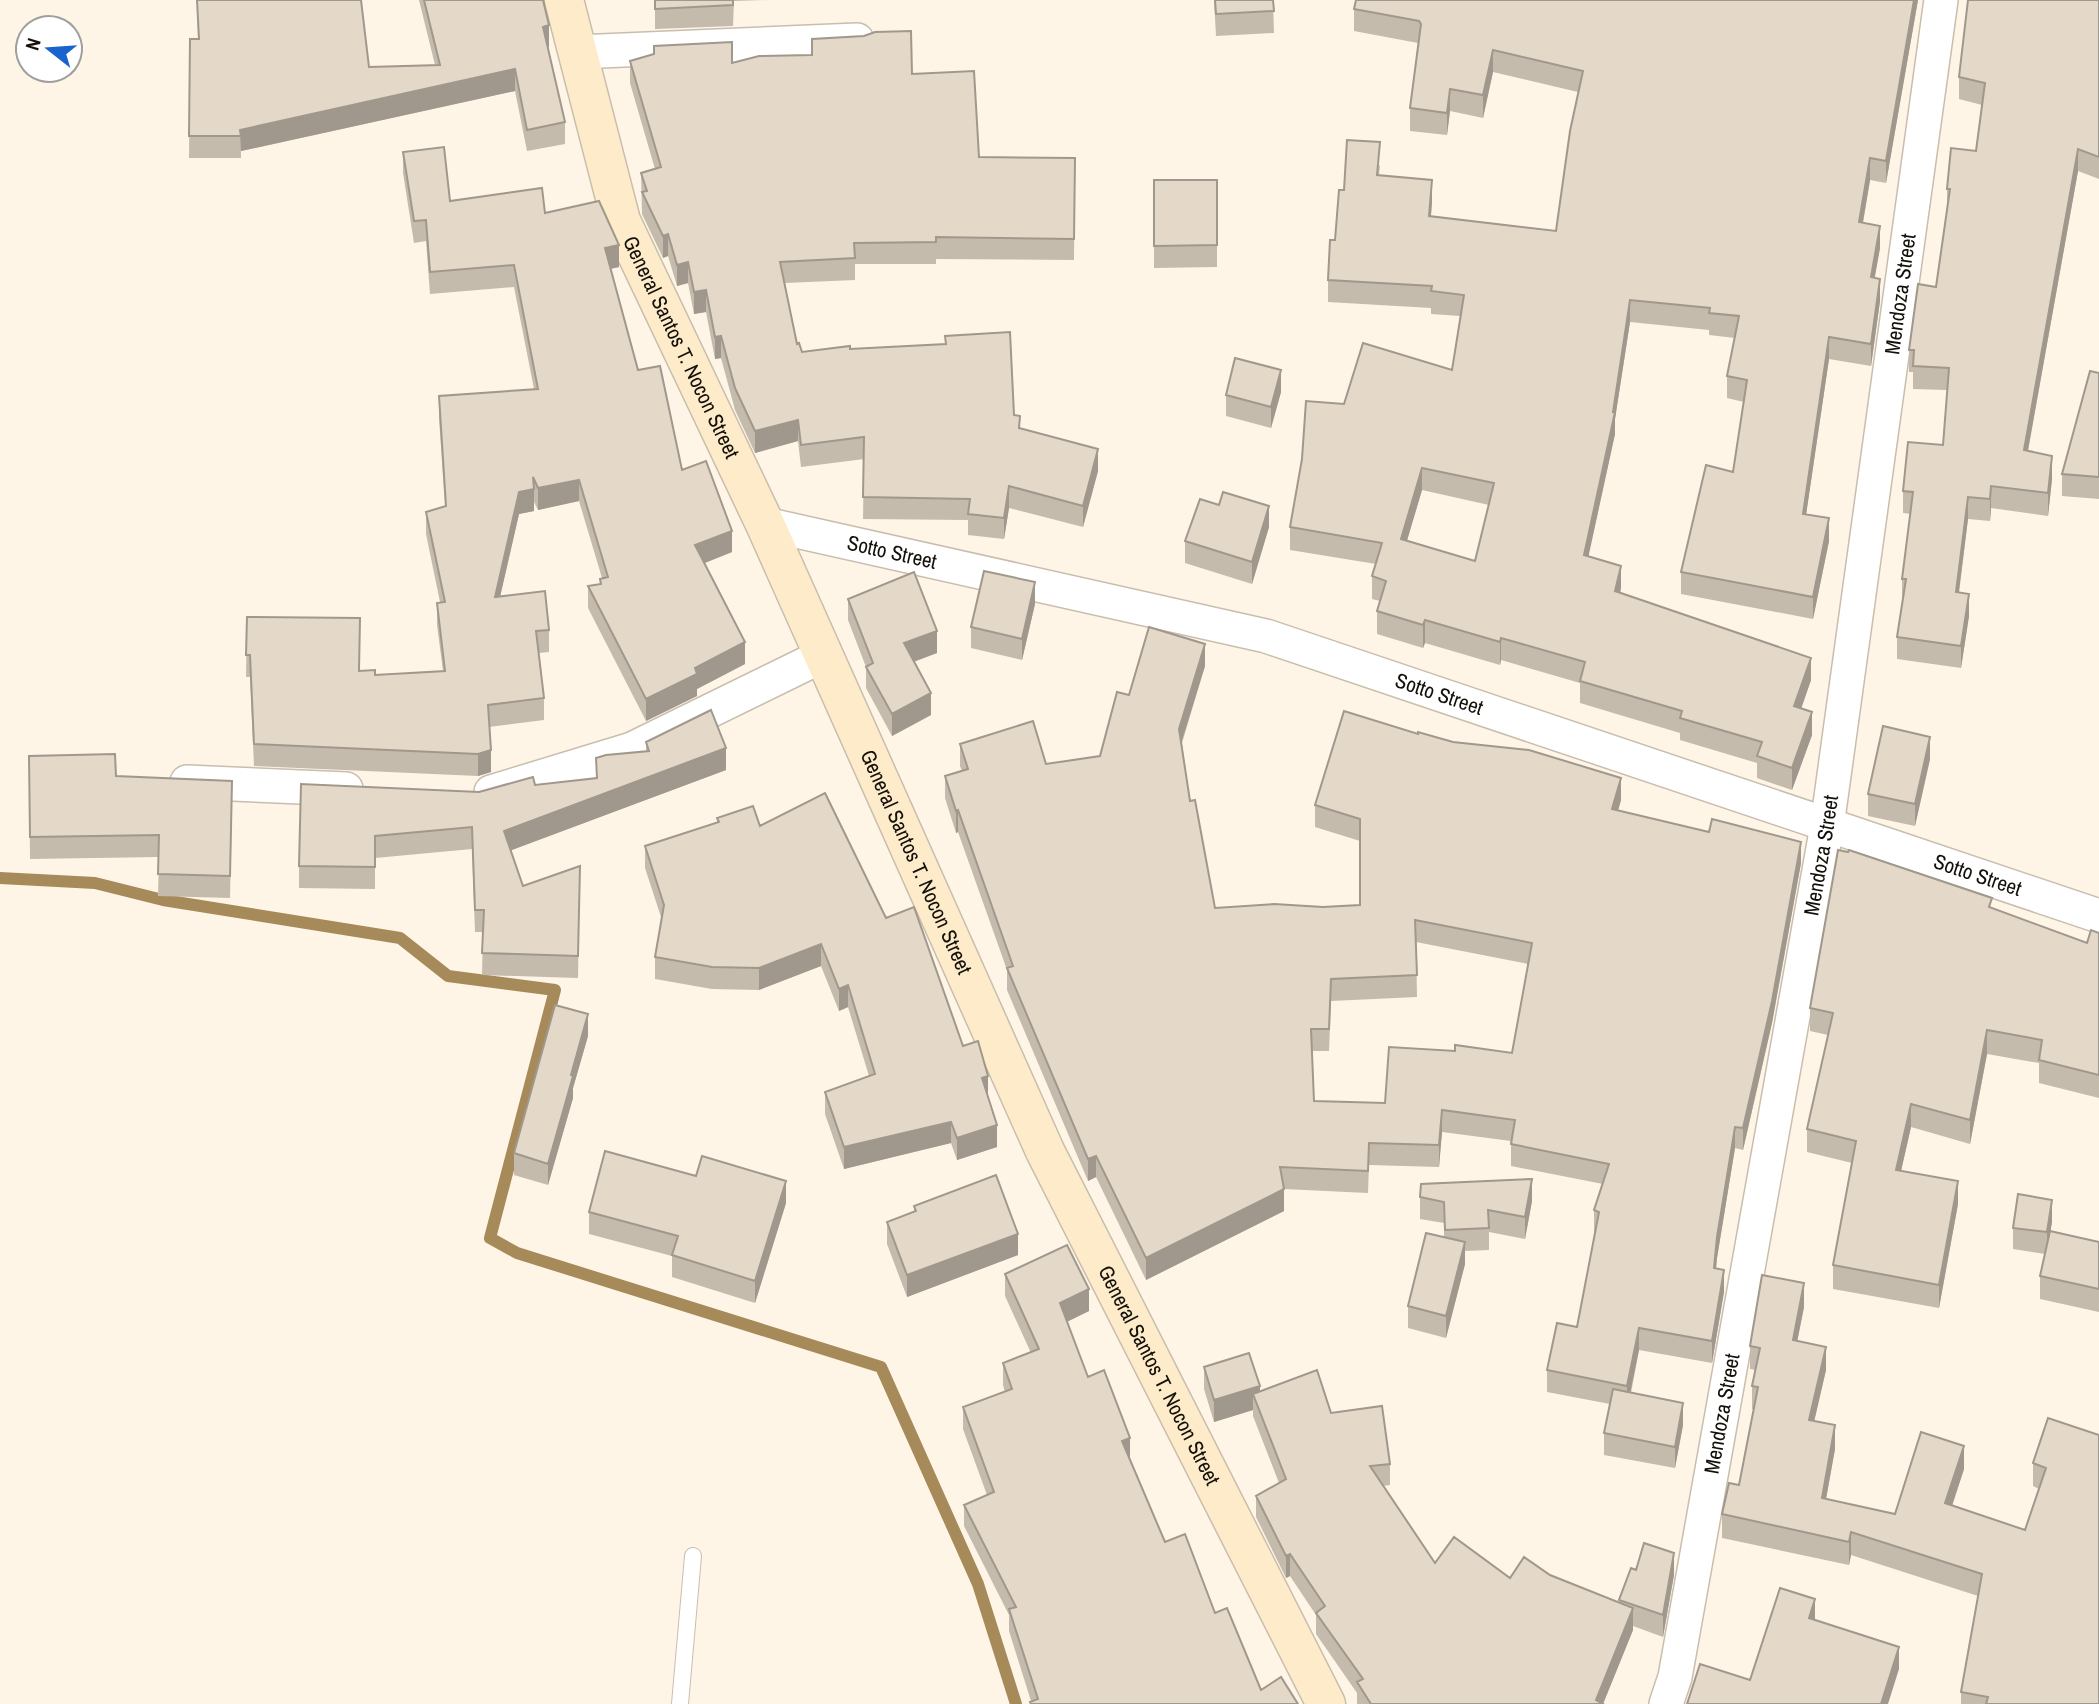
<svg xmlns="http://www.w3.org/2000/svg" width="2099" height="1704" font-family="'Archivo Narrow',sans-serif">
  <style>
    .lines { fill: none; stroke-linecap: round; stroke-linejoin: round }
    .stream { stroke: #a78a5a; stroke-width: 12 }
    .lane-casing { stroke: #c9bead; stroke-width: 18 }
    .street-casing { stroke: #c9bead; stroke-width: 36 }
    .secondary-casing { stroke: #c9bead; stroke-width: 41 }
    .lane { stroke: #fff; stroke-width: 16 }
    .street { stroke: #fff; stroke-width: 33 }
    .secondary { stroke: #fdebc9; stroke-width: 38 }
    .wall { fill: #c4bbac; fill-rule: evenodd }
    .shaded-wall { fill: #a0988c }
    .building { fill: #e4d9c8; stroke: #a0988c; stroke-width: 2; fill-rule: evenodd }
    .labels { text-anchor: middle; stroke-width: 7; stroke-linejoin: round; paint-order: stroke }
    .street-label { font-size: 21px; fill: #13100a; stroke: #fff }
  </style>
  <rect width="100%" height="100%" fill="#fef5e7"/>
  <g class="lines">
    <path class="stream" d="M 0,878 L 95,883 L 163,900 L 400,938 L 448,976 L 555,990 L 490,1238 L 517,1253 L 881,1367 L 978,1584 L 1016,1704"/>
    <g class="lane-casing">
      <path id="lane" d="M 680,1704 L 693,1556"/>
    </g>
    <g class="street-casing">
      <g id="street">
        <path d="M 577,52 L 857,40"/>
        <path id="s1" d="M 765,524 L 1266,636 L 2099,916"/>
        <path d="M 187,782 L 346,789"/>
        <path d="M 491,792 L 632,749 L 824,655"/>
        <path id="s2" d="M 1666,1704 L 1675,1677 L 1827,826 L 1941,0"/>
      </g>
    </g>
    <g class="secondary-casing">
      <g id="secondary">
        <path id="s3" d="M 564,0 L 621,221 L 765,524 L 1045,1151 L 1326,1704"/>
      </g>
    </g>
    <use href="#lane" class="lane"/>
    <use href="#street" class="street"/>
    <use href="#secondary" class="secondary"/>
  </g>
  <path class="wall" d="M 197,0 L 361,0 L 369,67 L 435,65 L 419,0 L 543,0 L 549,47 L 548,47 L 565,122 L 565,144 L 527,151 L 515,91 L 241,151 L 241,158 L 189,158 L 190,39 L 198,39 Z
    M 655,0 L 767,0 L 734,1 L 733,26 L 655,29 Z
    M 1214,0 L 1273,0 L 1274,33 L 1216,36 Z
    M 1918,0 L 1886,183 L 1870,180 L 1863,223 L 1880,248 L 1874,278 L 1880,301 L 1871,366 L 1829,359 L 1806,514 L 1829,541 L 1813,619 L 1681,594 L 1681,572 L 1733,472 L 1744,402 L 1727,398 L 1727,376 L 1735,338 L 1709,335 L 1709,330 L 1630,322 L 1615,419 L 1615,434 L 1588,556 L 1621,588 L 1620,593 L 1811,680 L 1801,709 L 1812,735 L 1792,790 L 1757,778 L 1757,763 L 1680,740 L 1680,733 L 1580,703 L 1580,683 L 1501,660 L 1500,665 L 1425,643 L 1423,648 L 1377,634 L 1377,611 L 1380,601 L 1372,599 L 1372,576 L 1376,564 L 1290,550 L 1290,527 L 1344,404 L 1452,370 L 1460,316 L 1431,314 L 1431,308 L 1328,302 L 1328,280 L 1344,190 L 1380,165 L 1379,175 L 1432,202 L 1431,216 L 1556,231 L 1578,92 L 1493,72 L 1483,118 L 1450,111 L 1447,135 L 1410,131 L 1410,108 L 1418,43 L 1354,31 L 1354,9 ZM 1422,490 L 1489,505 L 1475,561 L 1407,540 Z
    M 2099,0 L 2099,179 L 2078,171 L 2028,451 L 2052,479 L 2048,516 L 1991,508 L 1990,521 L 1968,519 L 1959,593 L 1969,616 L 1961,668 L 1897,659 L 1897,637 L 1902,601 L 1902,579 L 1911,514 L 1903,513 L 1903,491 L 1943,445 L 1947,390 L 1913,389 L 1913,372 L 1909,372 L 1909,350 L 1936,287 L 1947,211 L 1947,189 L 1976,151 L 1982,105 L 1959,99 L 1959,77 Z
    M 630,61 L 732,63 L 912,74 L 979,157 L 1075,158 L 1074,260 L 936,259 L 936,264 L 855,264 L 855,280 L 785,283 L 797,344 L 802,352 L 850,349 L 1014,415 L 1020,428 L 1098,471 L 1083,527 L 1009,508 L 1004,539 L 968,535 L 968,520 L 863,519 L 864,459 L 801,467 L 798,441 L 755,453 L 735,410 L 721,358 L 715,359 L 706,312 L 694,314 L 688,283 L 677,286 L 668,256 L 663,258 L 642,214 L 641,173 L 655,169 L 630,83 Z
    M 403,152 L 450,201 L 545,213 L 619,267 L 610,269 L 638,370 L 682,470 L 732,552 L 704,563 L 745,664 L 697,689 L 697,696 L 646,721 L 588,608 L 588,586 L 600,584 L 600,579 L 602,578 L 579,501 L 538,510 L 534,502 L 534,511 L 519,514 L 500,596 L 549,630 L 549,652 L 539,653 L 544,698 L 544,720 L 489,727 L 491,772 L 478,776 L 254,766 L 250,677 L 246,677 L 247,617 L 359,671 L 375,675 L 443,671 L 437,625 L 437,603 L 440,602 L 426,534 L 426,512 L 445,506 L 439,418 L 439,396 L 534,389 L 514,287 L 430,294 L 426,241 L 414,243 L 403,173 Z
    M 1154,180 L 1217,180 L 1217,267 L 1154,268 Z
    M 2099,373 L 2099,499 L 2062,496 L 2062,474 Z
    M 1281,392 L 1271,428 L 1226,416 L 1226,395 Z
    M 1269,527 L 1252,584 L 1185,563 L 1185,541 Z
    M 848,599 L 937,653 L 914,662 L 931,715 L 892,736 L 866,688 L 866,667 L 848,620 Z
    M 1035,604 L 1022,660 L 971,648 L 971,627 Z
    M 1205,666 L 1182,743 L 1190,801 L 1215,908 L 1323,907 L 1360,905 L 1360,841 L 1315,827 L 1315,805 L 1621,800 L 1618,811 L 1801,863 L 1772,1023 L 1743,1150 L 1735,1148 L 1717,1258 L 1716,1268 L 1724,1292 L 1712,1363 L 1639,1350 L 1631,1393 L 1683,1425 L 1675,1468 L 1604,1455 L 1604,1433 L 1610,1404 L 1547,1392 L 1547,1370 L 1577,1327 L 1595,1232 L 1594,1232 L 1594,1210 L 1603,1184 L 1511,1166 L 1511,1141 L 1442,1132 L 1439,1167 L 1369,1165 L 1368,1193 L 1284,1189 L 1284,1211 L 1146,1280 L 1096,1177 L 1088,1181 L 1007,990 L 1007,970 L 958,832 L 956,833 L 945,798 L 945,776 L 962,771 L 960,766 L 960,744 L 1046,764 L 1100,756 L 1129,695 ZM 1416,942 L 1528,964 L 1512,1053 L 1455,1051 L 1385,1103 L 1314,1101 L 1312,1051 L 1329,1051 L 1331,1001 L 1417,997 Z
    M 646,742 L 726,770 L 511,850 L 523,886 L 580,866 L 578,978 L 482,975 L 483,932 L 475,932 L 472,849 L 375,858 L 375,889 L 299,888 L 299,866 L 479,792 L 596,778 L 596,758 L 646,752 Z
    M 29,756 L 232,803 L 230,898 L 158,896 L 159,857 L 30,859 Z
    M 1930,759 L 1915,826 L 1868,816 L 1868,794 Z
    M 717,818 L 760,826 L 886,918 L 963,1046 L 988,1096 L 997,1147 L 957,1160 L 951,1143 L 844,1169 L 825,1114 L 825,1092 L 869,1076 L 848,1007 L 839,1011 L 821,966 L 759,990 L 712,989 L 655,979 L 655,957 L 662,920 L 645,868 L 645,846 L 717,822 Z
    M 1992,908 L 2087,943 L 2099,933 L 2099,1098 L 2039,1083 L 2039,1063 L 1987,1054 L 1970,1144 L 1911,1127 L 1901,1171 L 1958,1204 L 1939,1308 L 1833,1289 L 1833,1265 L 1852,1163 L 1807,1152 L 1807,1129 L 1828,1035 L 1810,1031 L 1810,1008 Z
    M 588,1036 L 573,1088 L 573,1098 L 548,1185 L 514,1175 L 514,1153 Z
    M 696,1176 L 786,1203 L 755,1303 L 672,1277 L 672,1256 L 589,1234 L 589,1212 Z
    M 1420,1197 L 1532,1201 L 1525,1239 L 1489,1232 L 1489,1250 L 1465,1251 L 1465,1264 L 1446,1338 L 1408,1328 L 1408,1306 L 1444,1237 L 1444,1223 L 1420,1219 Z
    M 914,1206 L 1018,1255 L 907,1297 L 887,1244 L 887,1222 L 914,1212 Z
    M 2052,1222 L 2050,1231 L 2099,1242 L 2099,1312 L 2040,1299 L 2040,1276 L 2045,1254 L 2013,1249 L 2013,1228 Z
    M 1005,1274 L 1089,1311 L 1067,1322 L 1088,1377 L 1130,1460 L 1165,1542 L 1215,1613 L 1261,1690 L 1298,1704 L 1030,1704 L 1030,1702 L 1031,1701 L 1009,1631 L 1009,1615 L 964,1526 L 964,1505 L 987,1495 L 963,1429 L 963,1407 L 1005,1392 L 1003,1385 L 1003,1363 L 1031,1353 L 1005,1296 Z
    M 1804,1307 L 1797,1341 L 1826,1370 L 1814,1421 L 1835,1449 L 1826,1499 L 1895,1514 L 1964,1469 L 1952,1506 L 2025,1530 L 2039,1489 L 2033,1486 L 2033,1463 L 2048,1418 L 2099,1704 L 1961,1704 L 1961,1692 L 1978,1596 L 1851,1555 L 1849,1565 L 1722,1538 L 1722,1514 L 1739,1485 L 1754,1409 L 1752,1409 L 1752,1386 L 1755,1370 L 1750,1369 L 1750,1346 Z
    M 1204,1367 L 1260,1391 L 1331,1413 L 1390,1464 L 1390,1485 L 1383,1486 L 1435,1563 L 1510,1578 L 1550,1575 L 1619,1603 L 1619,1600 L 1636,1570 L 1674,1575 L 1663,1637 L 1633,1626 L 1633,1630 L 1603,1704 L 1357,1704 L 1357,1693 L 1316,1634 L 1316,1615 L 1290,1576 L 1286,1578 L 1256,1517 L 1256,1496 L 1279,1483 L 1253,1416 L 1253,1410 L 1214,1422 L 1204,1389 Z"/>
  <path class="shaded-wall" d="M 1914,0 L 1918,0 L 1886,183 L 1886,161 Z
    M 549,25 L 549,47 L 543,48 L 543,27 Z
    M 1493,50 L 1493,72 L 1483,118 L 1483,95 Z
    M 515,69 L 515,91 L 241,151 L 240,130 Z
    M 1450,89 L 1450,111 L 1447,135 L 1447,113 Z
    M 2078,149 L 2078,171 L 2024,472 L 2024,450 Z
    M 1870,158 L 1870,180 L 1859,245 L 1859,222 Z
    M 1432,180 L 1432,202 L 1429,238 L 1429,216 Z
    M 1880,226 L 1880,248 L 1871,299 L 1871,277 Z
    M 668,234 L 668,256 L 663,258 L 663,236 Z
    M 619,245 L 619,267 L 605,270 L 605,248 Z
    M 688,262 L 688,283 L 677,286 L 677,265 Z
    M 1880,279 L 1880,301 L 1871,366 L 1871,344 Z
    M 706,290 L 706,312 L 694,314 L 694,292 Z
    M 1630,300 L 1630,322 L 1615,419 L 1615,434 L 1584,577 L 1584,555 L 1613,412 Z
    M 721,336 L 721,358 L 715,359 L 715,337 Z
    M 1829,337 L 1829,359 L 1803,536 L 1803,514 Z
    M 1281,370 L 1281,392 L 1271,428 L 1271,407 Z
    M 798,420 L 798,441 L 755,453 L 755,431 Z
    M 1098,449 L 1098,471 L 1083,527 L 1083,506 Z
    M 2052,456 L 2052,479 L 2048,516 L 2048,493 Z
    M 1422,468 L 1422,490 L 1401,561 L 1401,539 Z
    M 579,480 L 579,501 L 538,510 L 538,488 Z
    M 1009,486 L 1009,508 L 1004,539 L 1004,518 Z
    M 1991,486 L 1991,508 L 1990,521 L 1990,499 Z
    M 534,489 L 534,511 L 519,514 L 495,619 L 495,597 L 519,492 Z
    M 1968,497 L 1968,519 L 1956,614 L 1956,592 Z
    M 1269,506 L 1269,527 L 1252,584 L 1252,562 Z
    M 1829,518 L 1829,541 L 1813,619 L 1813,597 Z
    M 732,531 L 732,552 L 695,567 L 695,545 Z
    M 1621,566 L 1621,588 L 1615,614 L 1615,591 Z
    M 1035,582 L 1035,604 L 1022,660 L 1022,639 Z
    M 1969,594 L 1969,616 L 1961,668 L 1961,646 Z
    M 1425,620 L 1425,643 L 1423,648 L 1423,625 Z
    M 937,631 L 937,653 L 904,665 L 904,643 Z
    M 1501,638 L 1501,660 L 1500,665 L 1500,642 Z
    M 745,642 L 745,664 L 697,689 L 697,696 L 646,721 L 646,699 L 695,668 Z
    M 1205,644 L 1205,666 L 1179,750 L 1179,729 Z
    M 1811,658 L 1811,680 L 1794,729 L 1794,706 Z
    M 931,693 L 931,715 L 892,736 L 892,714 Z
    M 1812,712 L 1812,735 L 1792,790 L 1792,768 Z
    M 1930,737 L 1930,759 L 1915,826 L 1915,804 Z
    M 726,748 L 726,770 L 504,853 L 504,831 Z
    M 491,750 L 491,772 L 478,776 L 478,754 Z
    M 1621,778 L 1621,800 L 1612,831 L 1612,809 Z
    M 958,810 L 958,832 L 956,833 L 956,811 Z
    M 1801,842 L 1801,863 L 1772,1023 L 1743,1150 L 1743,1128 Z
    M 821,944 L 821,966 L 759,990 L 759,968 Z
    M 848,985 L 848,1007 L 839,1011 L 839,989 Z
    M 588,1014 L 588,1036 L 573,1088 L 573,1098 L 548,1185 L 548,1164 Z
    M 1987,1030 L 1987,1054 L 1970,1144 L 1970,1120 Z
    M 988,1076 L 988,1098 L 982,1078 Z
    M 1911,1104 L 1911,1127 L 1896,1193 L 1896,1170 Z
    M 1442,1110 L 1442,1132 L 1439,1167 L 1439,1145 Z
    M 951,1122 L 951,1143 L 844,1169 L 844,1147 Z
    M 997,1125 L 997,1147 L 957,1160 L 957,1138 Z
    M 1735,1127 L 1735,1148 L 1717,1258 L 1714,1290 L 1714,1268 L 1717,1237 Z
    M 1096,1156 L 1096,1177 L 1088,1181 L 1088,1159 Z
    M 1532,1179 L 1532,1201 L 1525,1239 L 1525,1217 Z
    M 786,1181 L 786,1203 L 755,1303 L 755,1281 Z
    M 1958,1181 L 1958,1204 L 1939,1308 L 1939,1285 Z
    M 1284,1189 L 1284,1211 L 1146,1280 L 1146,1258 Z
    M 2052,1200 L 2052,1222 L 2047,1254 L 2047,1232 Z
    M 1018,1234 L 1018,1255 L 907,1297 L 907,1275 Z
    M 1465,1242 L 1465,1264 L 1446,1338 L 1446,1316 Z
    M 1724,1270 L 1724,1292 L 1712,1363 L 1712,1341 Z
    M 1804,1283 L 1804,1307 L 1793,1363 L 1793,1340 Z
    M 1089,1289 L 1089,1311 L 1060,1325 L 1060,1303 Z
    M 1639,1328 L 1639,1350 L 1627,1408 L 1627,1386 Z
    M 1826,1347 L 1826,1370 L 1809,1444 L 1809,1420 Z
    M 1260,1386 L 1260,1407 L 1253,1394 L 1253,1410 L 1214,1422 L 1214,1400 Z
    M 1683,1403 L 1683,1425 L 1675,1468 L 1675,1447 Z
    M 1835,1425 L 1835,1449 L 1822,1521 L 1822,1498 Z
    M 1130,1438 L 1130,1460 L 1122,1441 Z
    M 1964,1446 L 1964,1469 L 1945,1527 L 1945,1503 Z
    M 1851,1532 L 1851,1555 L 1849,1565 L 1849,1542 Z
    M 1674,1553 L 1674,1575 L 1663,1637 L 1663,1615 Z
    M 1290,1554 L 1290,1576 L 1286,1578 L 1286,1556 Z
    M 1815,1599 L 1815,1621 L 1809,1618 Z
    M 1633,1608 L 1633,1630 L 1603,1704 L 1596,1700 Z
    M 1899,1647 L 1899,1669 L 1888,1704 L 1881,1704 Z"/>
  <path class="building" d="M 197,0 L 361,0 L 369,67 L 440,65 L 424,0 L 543,0 L 549,25 L 543,27 L 565,122 L 527,130 L 515,69 L 240,130 L 241,136 L 189,136 L 190,39 L 199,39 Z
    M 655,0 L 733,0 L 733,5 L 655,9 Z
    M 1215,0 L 1273,0 L 1274,11 L 1216,14 Z
    M 1356,0 L 1914,0 L 1886,161 L 1870,158 L 1859,222 L 1880,226 L 1871,277 L 1880,279 L 1871,344 L 1829,337 L 1803,514 L 1829,518 L 1813,597 L 1681,572 L 1706,465 L 1733,472 L 1747,380 L 1727,376 L 1739,316 L 1709,313 L 1710,308 L 1630,300 L 1613,412 L 1615,412 L 1584,555 L 1621,566 L 1615,591 L 1811,658 L 1794,706 L 1812,712 L 1792,768 L 1757,756 L 1762,742 L 1680,718 L 1682,711 L 1580,681 L 1585,662 L 1501,638 L 1500,642 L 1425,620 L 1423,625 L 1377,611 L 1386,581 L 1372,576 L 1382,543 L 1290,527 L 1302,459 L 1306,401 L 1344,404 L 1363,343 L 1452,370 L 1464,295 L 1431,291 L 1432,286 L 1328,280 L 1330,240 L 1335,240 L 1339,190 L 1344,190 L 1347,140 L 1380,142 L 1377,175 L 1432,180 L 1429,216 L 1556,231 L 1570,131 L 1583,71 L 1493,50 L 1483,95 L 1450,89 L 1447,113 L 1410,108 L 1421,24 L 1419,21 L 1354,9 ZM 1422,468 L 1494,483 L 1475,561 L 1401,539 Z
    M 1968,0 L 2099,0 L 2099,157 L 2078,149 L 2024,450 L 2052,456 L 2048,493 L 1991,486 L 1990,499 L 1968,497 L 1956,592 L 1969,594 L 1961,646 L 1897,637 L 1906,579 L 1902,579 L 1913,492 L 1903,491 L 1908,442 L 1943,445 L 1949,368 L 1913,366 L 1914,350 L 1909,350 L 1918,284 L 1936,287 L 1950,189 L 1947,189 L 1951,148 L 1976,151 L 1985,83 L 1959,77 Z
    M 911,31 L 912,74 L 974,71 L 979,157 L 1075,158 L 1074,239 L 936,237 L 936,242 L 854,243 L 855,258 L 780,262 L 797,344 L 799,343 L 802,352 L 850,346 L 850,349 L 946,344 L 945,336 L 1010,332 L 1014,415 L 1020,416 L 1019,428 L 1098,449 L 1083,506 L 1009,486 L 1004,518 L 968,514 L 970,499 L 863,497 L 864,437 L 801,445 L 798,420 L 755,431 L 735,388 L 721,336 L 715,337 L 706,290 L 694,292 L 688,262 L 677,265 L 668,234 L 663,236 L 642,192 L 647,191 L 641,173 L 661,167 L 630,61 L 654,54 L 654,46 L 732,42 L 732,63 L 759,56 L 812,55 L 812,39 L 864,36 L 875,32 Z
    M 444,147 L 450,201 L 542,188 L 545,213 L 599,201 L 619,245 L 605,248 L 638,370 L 660,366 L 682,470 L 706,461 L 732,531 L 695,545 L 745,642 L 695,668 L 697,674 L 646,699 L 588,586 L 601,584 L 600,579 L 608,577 L 579,480 L 538,488 L 533,477 L 534,489 L 519,492 L 495,597 L 545,591 L 549,630 L 536,631 L 544,698 L 488,705 L 491,750 L 478,754 L 254,744 L 250,655 L 246,655 L 247,617 L 360,618 L 359,671 L 375,670 L 375,675 L 445,671 L 437,603 L 445,602 L 426,512 L 446,506 L 439,396 L 538,389 L 514,265 L 430,272 L 426,220 L 414,221 L 403,152 Z
    M 1154,180 L 1217,180 L 1217,245 L 1154,246 Z
    M 1235,358 L 1281,370 L 1271,407 L 1226,395 Z
    M 2090,371 L 2099,373 L 2099,477 L 2062,474 Z
    M 1223,492 L 1269,506 L 1252,562 L 1185,541 L 1200,499 L 1219,505 Z
    M 984,571 L 1035,582 L 1022,639 L 971,627 Z
    M 914,572 L 937,631 L 904,643 L 931,693 L 892,714 L 866,667 L 873,663 L 848,599 Z
    M 1149,627 L 1205,644 L 1179,729 L 1190,801 L 1195,800 L 1215,908 L 1274,904 L 1323,907 L 1360,905 L 1360,819 L 1315,805 L 1344,711 L 1418,734 L 1418,732 L 1453,742 L 1529,750 L 1621,778 L 1612,809 L 1709,832 L 1712,819 L 1801,842 L 1772,1001 L 1743,1128 L 1735,1127 L 1717,1237 L 1714,1268 L 1724,1270 L 1712,1341 L 1639,1328 L 1627,1386 L 1547,1370 L 1557,1323 L 1577,1327 L 1599,1212 L 1594,1210 L 1609,1164 L 1511,1144 L 1515,1120 L 1442,1110 L 1439,1145 L 1369,1143 L 1368,1171 L 1280,1167 L 1284,1189 L 1146,1258 L 1096,1156 L 1088,1159 L 1007,968 L 1013,966 L 958,810 L 956,811 L 945,776 L 968,769 L 960,744 L 1033,721 L 1046,764 L 1100,756 L 1117,692 L 1129,695 ZM 1415,920 L 1532,943 L 1512,1053 L 1455,1045 L 1455,1051 L 1389,1047 L 1385,1103 L 1314,1101 L 1311,1029 L 1329,1029 L 1331,979 L 1417,975 Z
    M 711,710 L 726,748 L 504,831 L 523,886 L 580,866 L 578,956 L 482,953 L 484,910 L 475,910 L 472,827 L 375,836 L 375,867 L 299,866 L 301,784 L 479,792 L 533,777 L 535,785 L 597,778 L 596,758 L 606,755 L 649,751 L 646,742 Z
    M 1883,726 L 1930,737 L 1915,804 L 1868,794 Z
    M 115,754 L 116,776 L 232,781 L 230,876 L 158,874 L 159,835 L 30,837 L 29,756 Z
    M 825,793 L 886,918 L 914,907 L 963,1046 L 978,1041 L 988,1076 L 982,1078 L 997,1125 L 957,1138 L 951,1122 L 844,1147 L 825,1092 L 875,1074 L 848,985 L 839,989 L 821,944 L 759,968 L 712,967 L 655,957 L 664,905 L 645,846 L 719,822 L 717,818 L 753,806 L 760,826 Z
    M 1838,850 L 1848,852 L 1849,850 L 1992,898 L 1989,907 L 2087,943 L 2091,930 L 2099,933 L 2099,1075 L 2039,1060 L 2042,1040 L 1987,1030 L 1970,1120 L 1911,1104 L 1896,1170 L 1958,1181 L 1939,1285 L 1833,1265 L 1856,1141 L 1807,1129 L 1833,1013 L 1810,1008 Z
    M 555,1005 L 588,1014 L 571,1075 L 573,1076 L 548,1164 L 514,1153 Z
    M 605,1151 L 696,1176 L 702,1156 L 786,1181 L 755,1281 L 672,1255 L 678,1236 L 589,1212 Z
    M 996,1175 L 1018,1234 L 907,1275 L 887,1222 L 916,1211 L 914,1206 Z
    M 1532,1179 L 1525,1217 L 1488,1210 L 1489,1228 L 1445,1230 L 1444,1202 L 1420,1197 L 1421,1184 Z
    M 2018,1194 L 2052,1200 L 2047,1232 L 2013,1228 Z
    M 2050,1231 L 2099,1242 L 2099,1289 L 2040,1276 Z
    M 1426,1233 L 1465,1242 L 1446,1316 L 1408,1306 Z
    M 1067,1245 L 1089,1289 L 1060,1303 L 1088,1377 L 1104,1370 L 1130,1438 L 1122,1441 L 1165,1542 L 1185,1534 L 1215,1613 L 1227,1608 L 1261,1690 L 1281,1677 L 1298,1704 L 1031,1704 L 1030,1702 L 1038,1699 L 1009,1609 L 1016,1607 L 964,1505 L 994,1492 L 963,1407 L 1012,1389 L 1003,1363 L 1039,1349 L 1005,1274 Z
    M 1762,1275 L 1804,1283 L 1793,1340 L 1826,1347 L 1809,1420 L 1835,1425 L 1822,1498 L 1895,1514 L 1921,1432 L 1964,1446 L 1945,1503 L 2025,1530 L 2046,1468 L 2033,1463 L 2048,1418 L 2099,1435 L 2099,1704 L 1986,1704 L 1988,1697 L 1961,1692 L 1982,1574 L 1851,1532 L 1849,1542 L 1722,1514 L 1729,1483 L 1739,1485 L 1758,1387 L 1752,1386 L 1760,1348 L 1750,1346 Z
    M 1249,1353 L 1260,1386 L 1214,1400 L 1204,1367 Z
    M 1317,1370 L 1331,1413 L 1382,1406 L 1390,1464 L 1370,1466 L 1435,1563 L 1454,1537 L 1510,1578 L 1524,1557 L 1550,1575 L 1633,1608 L 1596,1700 L 1603,1704 L 1371,1704 L 1357,1682 L 1363,1679 L 1316,1613 L 1325,1606 L 1290,1554 L 1286,1556 L 1256,1496 L 1286,1479 L 1253,1394 Z
    M 1613,1389 L 1683,1403 L 1675,1447 L 1604,1433 Z
    M 1644,1543 L 1674,1553 L 1663,1615 L 1619,1600 L 1631,1568 L 1636,1570 Z
    M 1780,1588 L 1815,1599 L 1809,1618 L 1899,1647 L 1881,1704 L 1687,1704 L 1700,1664 L 1750,1680 Z"/>
  <g class="labels">
    <g class="street-label">
      <text dy="7" stroke="none"><textPath href="#s2" startOffset="1430">Mendoza Street</textPath></text>
      <text dy="7" stroke="none"><textPath href="#s3" startOffset="368">General Santos T. Nocon Street</textPath></text>
      <text dy="7" stroke="none"><textPath href="#s1" startOffset="130">Sotto Street</textPath></text>
      <text dy="7" stroke="none"><textPath href="#s1" startOffset="696">Sotto Street</textPath></text>
      <text dy="7" stroke="none"><textPath href="#s2" startOffset="863">Mendoza Street</textPath></text>
      <text dy="7" stroke="none"><textPath href="#s3" startOffset="934">General Santos T. Nocon Street</textPath></text>
      <text dy="7" stroke="none"><textPath href="#s1" startOffset="1264">Sotto Street</textPath></text>
      <text dy="7" stroke="none"><textPath href="#s3" startOffset="1502">General Santos T. Nocon Street</textPath></text>
      <text dy="7" stroke="none"><textPath href="#s2" startOffset="296">Mendoza Street</textPath></text>
    </g>
  </g>
  <g transform="translate(49 49) rotate(287)"><circle r="33" fill="#ffffff" stroke="#a19f9d" stroke-width="2"/>
  <path d="M0-5L12 26L0 18L-12 26Z" fill="#1a62cd"/>
  <text y="-10" font-size="19" font-weight="bold" text-anchor="middle" fill="#13100a">N</text>
  </g>
</svg>
